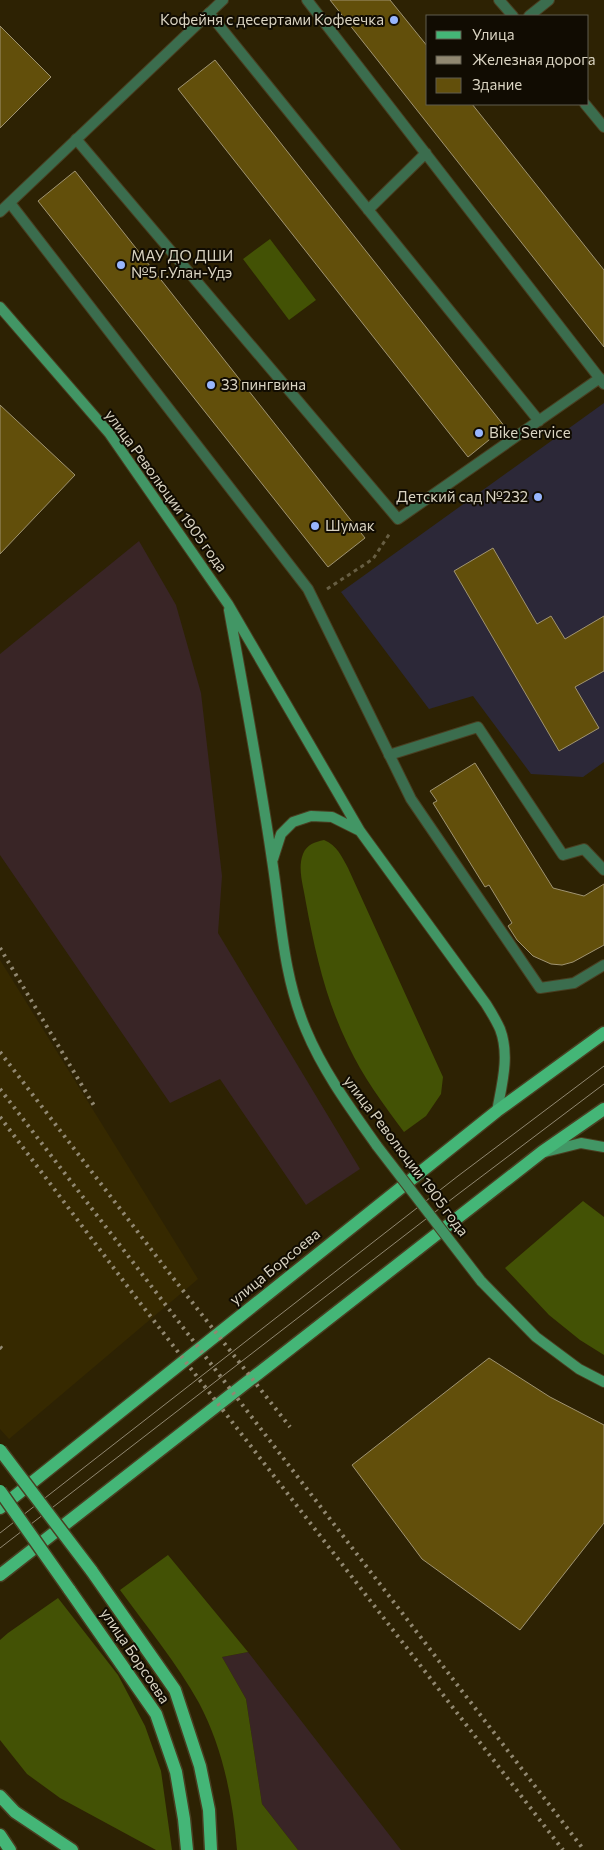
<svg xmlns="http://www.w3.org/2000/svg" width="604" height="1850" font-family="Commissioner,sans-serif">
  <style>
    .built { fill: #362900 }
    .industrial { fill: #392526 }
    .education { fill: #2c2838 }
    .grass { fill: #435205 }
    .building { fill: #624f0b; stroke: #a09472 }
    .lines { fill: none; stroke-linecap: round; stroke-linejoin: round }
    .lane-casing { stroke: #493e21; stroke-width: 12 }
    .street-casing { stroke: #493e21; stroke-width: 12 }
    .secondary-casing { stroke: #493e21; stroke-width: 12 }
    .primary-casing { stroke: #493e21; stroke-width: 15 }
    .path { stroke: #675e43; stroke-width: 3; stroke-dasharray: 4 4; stroke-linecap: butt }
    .lane { stroke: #3b6d4e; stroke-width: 10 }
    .street { stroke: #3b6d4e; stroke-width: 10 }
    .secondary { stroke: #429665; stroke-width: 10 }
    .primary { stroke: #44b677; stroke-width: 12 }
    .tram { stroke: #918871; stroke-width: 1 }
    .rail { stroke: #918871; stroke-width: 4; stroke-dasharray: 2.5 5; stroke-linecap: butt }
    .secondary-bridge-casing { stroke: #493e21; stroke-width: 12; stroke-linecap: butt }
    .primary-bridge-casing { stroke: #493e21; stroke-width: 15; stroke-linecap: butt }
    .secondary-bridge { stroke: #429665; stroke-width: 10 }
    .primary-bridge { stroke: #44b677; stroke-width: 12 }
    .poi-dot { fill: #98b6fd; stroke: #110c02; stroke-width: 2 }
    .labels { text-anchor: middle; stroke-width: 4; stroke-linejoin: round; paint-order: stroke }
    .poi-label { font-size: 15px; fill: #d9d3c1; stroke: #110c02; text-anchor: start }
    .street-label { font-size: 15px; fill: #d9d3c1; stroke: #110c02 }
  </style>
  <rect width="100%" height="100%" fill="#2d2203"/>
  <path class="built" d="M 0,960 L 198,1279 L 9,1439 L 0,1429 Z"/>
  <path class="industrial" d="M 139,541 L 176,605 L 201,693 L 222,876 L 218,933 L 360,1169 L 306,1205 L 220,1079 L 170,1103 L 0,855 L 0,654 Z
    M 248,1652 L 401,1850 L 298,1850 L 262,1804 L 246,1699 L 222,1657 Z"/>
  <path class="education" d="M 604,403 L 604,762 L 583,777 L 531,774 L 473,696 L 429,709 L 341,592 Z"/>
  <path class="grass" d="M 270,239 L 316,300 L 289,320 L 243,259 Z
    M 324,840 C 337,845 342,857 348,868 L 443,1077 L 441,1094 L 426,1116 L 404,1132 C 383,1104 363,1077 348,1045 C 326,1000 315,952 306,903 C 304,888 297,869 303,854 C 307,844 315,842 324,840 Z
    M 583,1201 L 604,1217 L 604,1355 L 580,1340 L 549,1315 L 505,1268 Z
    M 168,1555 L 248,1652 L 222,1657 L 246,1699 L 262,1804 L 298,1850 L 237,1850 C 233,1800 223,1748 199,1703 C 177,1663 147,1627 120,1590 Z
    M 58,1598 L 118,1675 L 145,1726 L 161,1771 L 172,1850 L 156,1850 L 60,1798 L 27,1774 L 0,1740 L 0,1640 L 8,1633 Z"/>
  <path class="building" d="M 330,0 L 390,0 L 428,47 L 428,104 L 472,104 L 604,270 L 604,347 Z
    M 0,26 L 51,77 L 0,128 Z
    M 215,60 L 505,427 L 468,457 L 178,89 Z
    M 75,171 L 365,538 L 328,567 L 38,201 Z
    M 0,405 L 75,475 L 0,554 Z
    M 493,548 L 537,624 L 551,616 L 565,639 L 604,616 L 604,671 L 575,687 L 599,728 L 559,751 L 454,571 Z
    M 475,763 L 553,888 L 584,896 L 604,884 L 604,945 L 573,962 L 562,965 L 551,964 L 533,956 L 517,940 L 508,926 L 512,923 L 489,885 L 485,887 L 433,803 L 437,801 L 430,791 Z
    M 489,1358 L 550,1397 L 604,1425 L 604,1523 L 520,1630 L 422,1559 L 352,1465 Z"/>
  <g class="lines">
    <g class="lane-casing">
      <path id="lane" d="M 307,0 L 604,384
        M 209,13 L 539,421
        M 529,16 L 549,0
        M 76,139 L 398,519 L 600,378
        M 10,203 L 308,589 L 411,799 L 540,988 L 574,983 L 604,965
        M 368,210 L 426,153
        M 389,755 L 478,727 L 563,855 L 584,849 L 604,870"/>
    </g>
    <g class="street-casing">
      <path id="street" d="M 499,0 L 513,16
        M 585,104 L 604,127
        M 0,212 L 223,0"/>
    </g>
    <g class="secondary-casing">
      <path id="secondary" d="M 0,307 L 109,433 L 228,604 L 360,831 L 486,1004 C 491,1012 496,1020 500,1029 C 510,1055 502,1084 497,1111
        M 229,610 C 244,693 260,777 272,860 C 281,918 283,976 306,1030 C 324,1073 351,1109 377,1146
        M 273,859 L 281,834 L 293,822 L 311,816 L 332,817 L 360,831
        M 545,1152 L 581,1143 L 604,1147
        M 481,1281 L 536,1337 L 579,1369 L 604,1382"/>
    </g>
    <g class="primary-casing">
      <path id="primary" d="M 0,1508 L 497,1111 L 604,1033
        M 91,1570 L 175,1690 L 200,1766 L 209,1810 L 211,1850
        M 0,1575 L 542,1152 L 604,1109
        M 69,1589 L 156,1714 L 176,1772 L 184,1819 L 187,1850
        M 0,1796 L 15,1812 L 72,1850
        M 0,1835 L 10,1850"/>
    </g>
    <path class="path" d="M 327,589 L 373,559 L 390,533"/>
    <use href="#lane" class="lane"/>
    <use href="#street" class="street"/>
    <use href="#secondary" class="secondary"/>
    <use href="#primary" class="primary"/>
    <path class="tram" d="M 0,1533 L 458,1176 L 604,1066
      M 0,1548 L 457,1195 L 604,1084"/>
    <path class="rail" d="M 0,948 L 96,1109
      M 0,1052 L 170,1274 L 290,1427
      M 0,1089 L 584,1850
      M 0,1117 L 134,1295 L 563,1850
      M 0,1347 L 5,1351"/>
    <g class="secondary-bridge-casing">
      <path id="secondary-bridge" d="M 377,1146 L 481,1281"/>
    </g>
    <g class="primary-bridge-casing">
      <path id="primary-bridge" d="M 0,1450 L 91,1570
        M 0,1491 L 69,1589"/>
    </g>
    <use href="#secondary-bridge" class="secondary-bridge"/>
    <use href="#primary-bridge" class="primary-bridge"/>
  </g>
  <g class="poi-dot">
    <circle cx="394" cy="20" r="5"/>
    <circle cx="121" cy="265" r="5"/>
    <circle cx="211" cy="385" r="5"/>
    <circle cx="479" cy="433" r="5"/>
    <circle cx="538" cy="497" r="5"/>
    <circle cx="315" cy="526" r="5"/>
  </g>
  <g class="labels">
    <g class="poi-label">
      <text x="384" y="25" text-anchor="end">Кофейня с десертами Кофеечка</text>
      <text x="131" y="261">МАУ ДО ДШИ<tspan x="131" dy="17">№5 г.Улан-Удэ</tspan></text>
      <text x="221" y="390">33 пингвина</text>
      <text x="489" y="438">Bike Service</text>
      <text x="528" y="502" text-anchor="end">Детский сад №232</text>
      <text x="325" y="531">Шумак</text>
    </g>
    <g class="street-label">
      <text transform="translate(166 491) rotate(54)" y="5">улица Революции 1905 года</text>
      <text transform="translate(406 1156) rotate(53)" y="5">улица Революции 1905 года</text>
      <text transform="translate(275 1267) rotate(-39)" y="5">улица Борсоева</text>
      <text transform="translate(135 1656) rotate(56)" y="5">улица Борсоева</text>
    </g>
  </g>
  <rect x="426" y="15" width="162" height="90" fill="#110c02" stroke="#615c4e"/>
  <rect x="436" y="31" width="25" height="8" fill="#44b677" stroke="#615c4e"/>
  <text x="472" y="40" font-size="15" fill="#d9d3c1">Улица</text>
  <rect x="436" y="56" width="25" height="8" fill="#918871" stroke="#615c4e"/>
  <text x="472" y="65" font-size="15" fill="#d9d3c1">Железная дорога</text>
  <rect x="436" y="78" width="25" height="15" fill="#624f0b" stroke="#615c4e"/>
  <text x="472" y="90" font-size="15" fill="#d9d3c1">Здание</text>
</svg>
